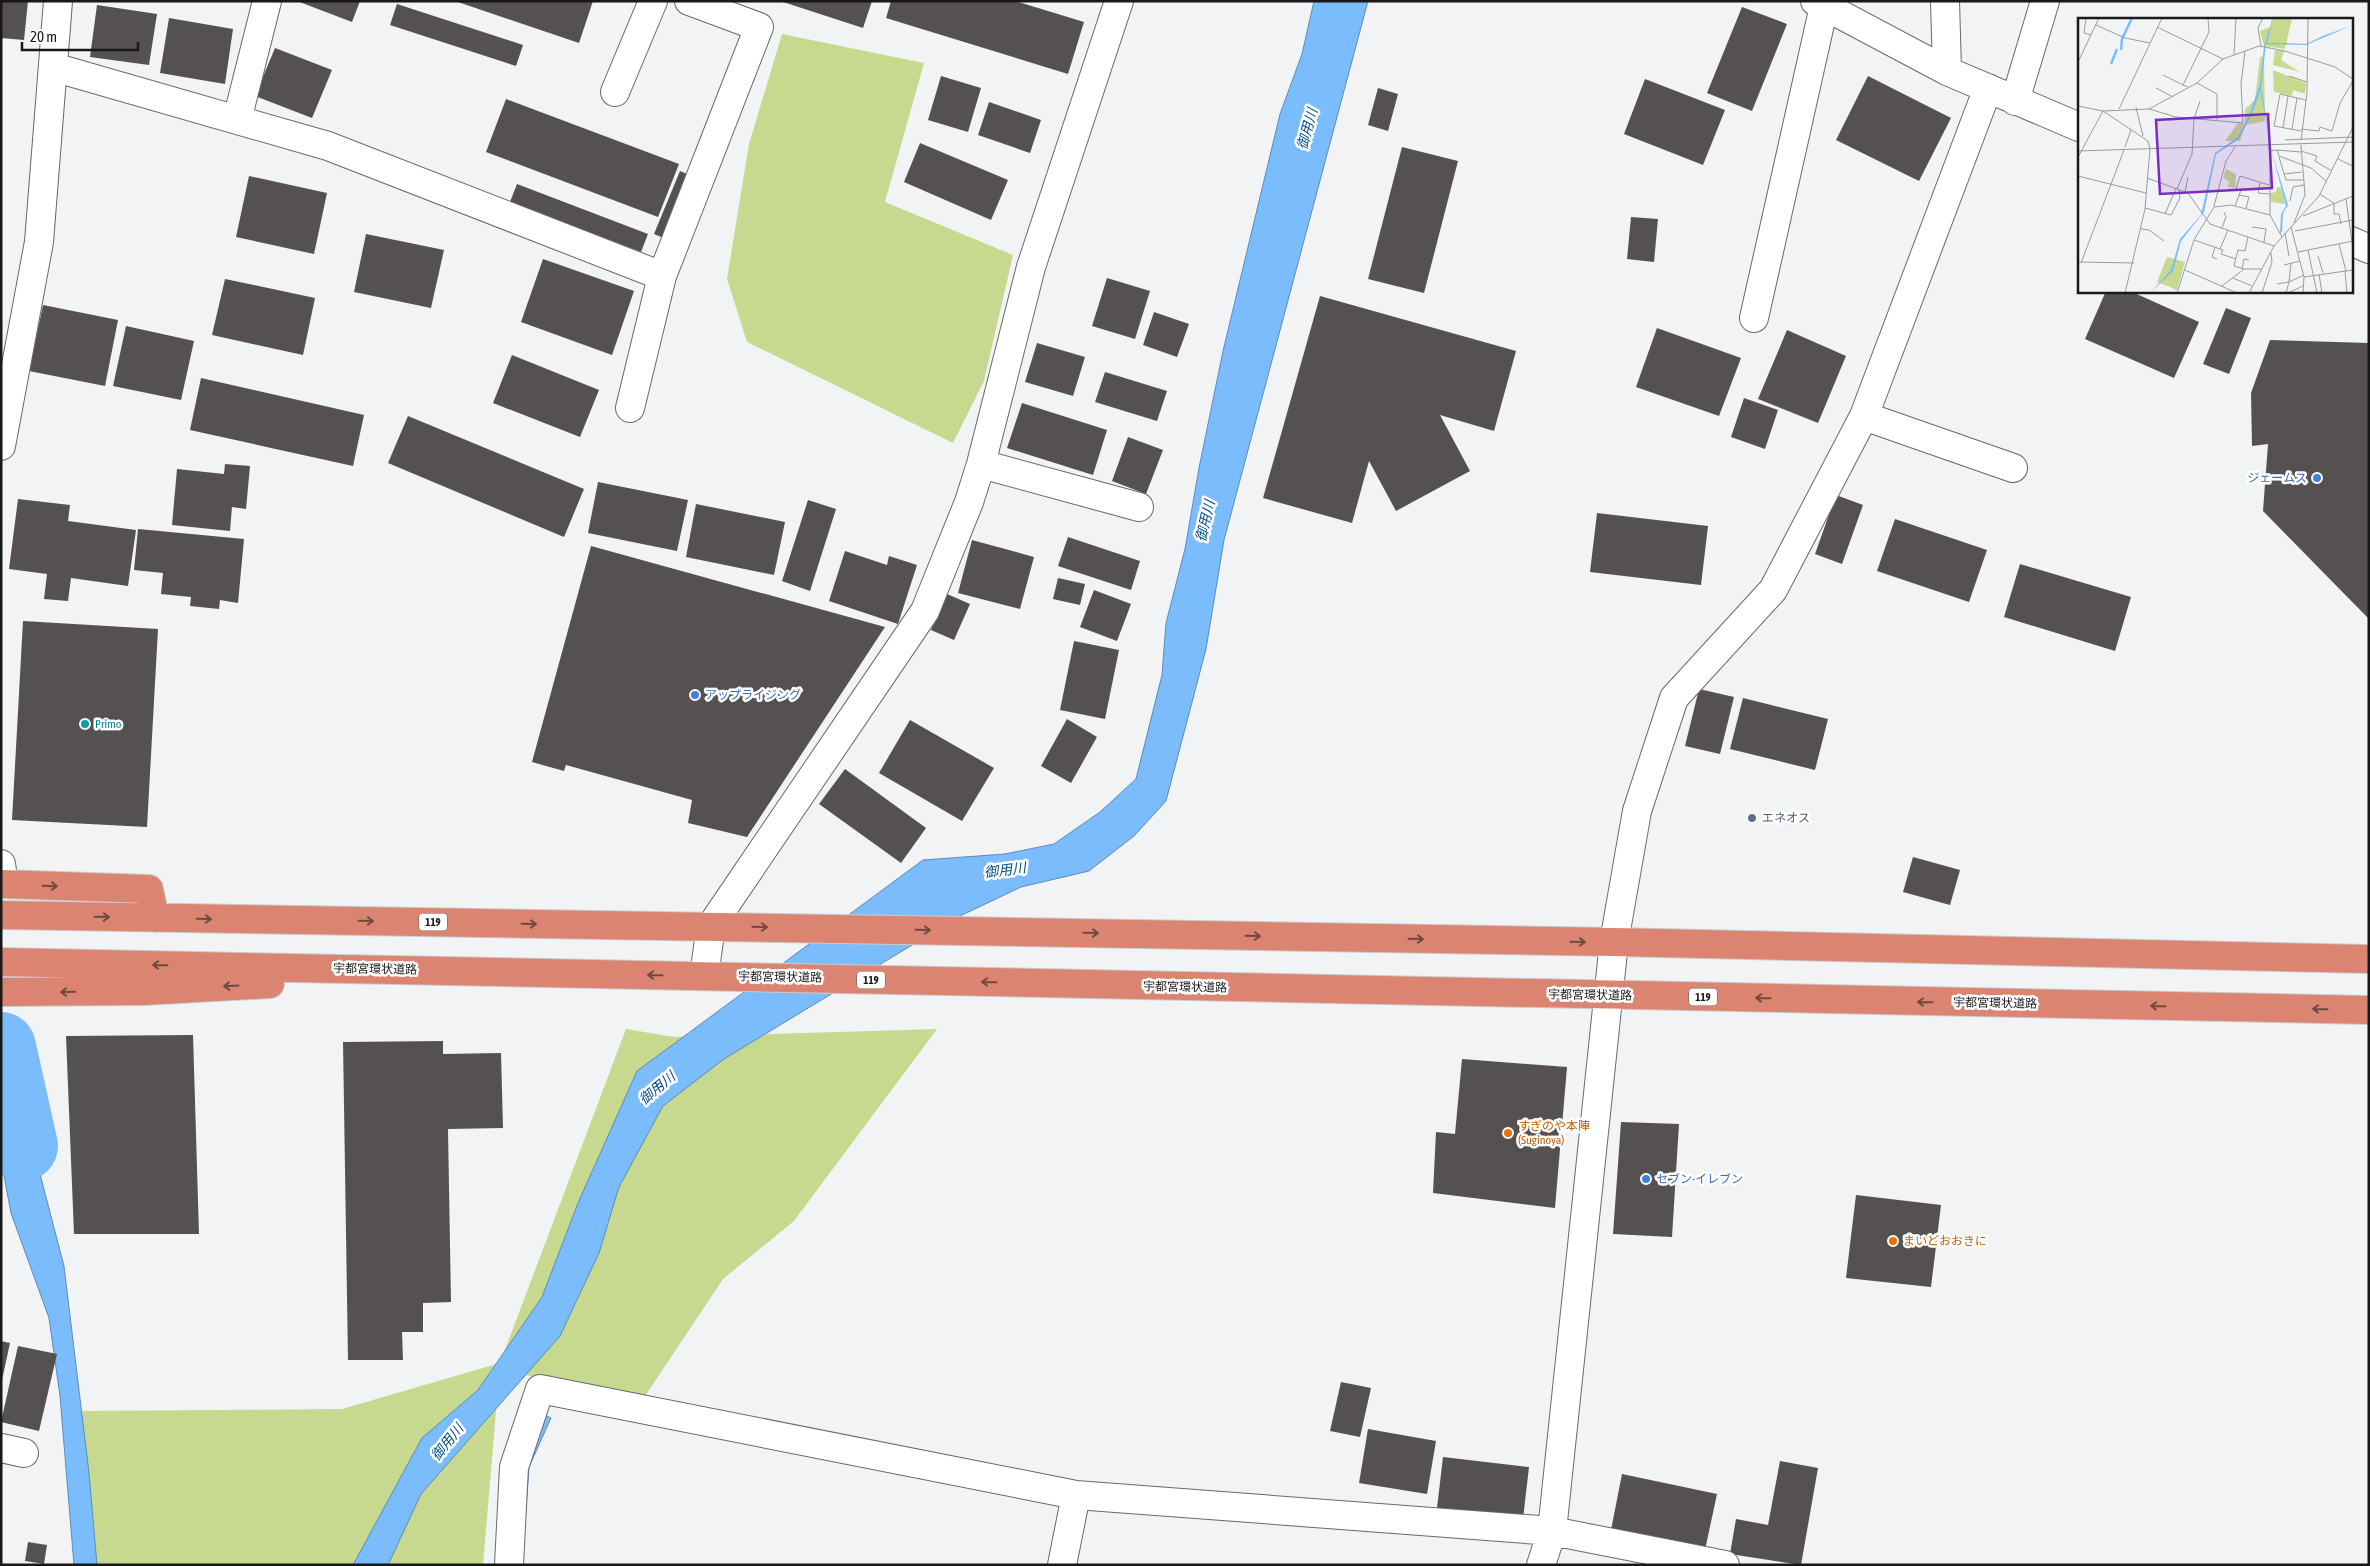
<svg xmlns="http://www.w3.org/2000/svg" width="2370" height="1566" font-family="'Asap Condensed','Noto Sans JP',sans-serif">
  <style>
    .green { fill: #c7d98f }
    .water { fill: #7bbcfc; stroke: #5d8bb8 }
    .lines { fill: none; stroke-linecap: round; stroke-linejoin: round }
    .river { stroke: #7bbcfc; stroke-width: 70 }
    .building { fill: #545150 }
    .minor-casing { stroke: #67696b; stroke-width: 30 }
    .highway-casing { stroke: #ccc; stroke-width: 30 }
    .minor { stroke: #fff; stroke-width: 28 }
    .highway { stroke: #db8471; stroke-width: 28 }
    .oneway { stroke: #704941 }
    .shop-dot { fill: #3f7fe0; stroke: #fff; stroke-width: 2 }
    .culture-dot { fill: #0f9aa8; stroke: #fff; stroke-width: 2 }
    .service-dot { fill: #5c6f8a; stroke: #fff; stroke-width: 2 }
    .food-dot { fill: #e8710a; stroke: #fff; stroke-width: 2 }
    .labels { text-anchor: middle; stroke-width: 5; stroke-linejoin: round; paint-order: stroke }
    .shield { fill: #fff; stroke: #5d5d5e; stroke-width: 1 }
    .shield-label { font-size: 11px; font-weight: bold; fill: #181819 }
    .shop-label { font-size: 12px; fill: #366cbe; stroke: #fff; text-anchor: start }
    .culture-label { font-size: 12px; fill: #0d838f; stroke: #fff; text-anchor: start }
    .service-label { font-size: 12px; fill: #4e5e75; stroke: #fff; text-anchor: start }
    .street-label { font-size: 12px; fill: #181819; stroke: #fff }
    .food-label { font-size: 12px; fill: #c56008; stroke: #fff; text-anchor: start }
    .water-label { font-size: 14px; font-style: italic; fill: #004f87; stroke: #fff }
    .inset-river { fill: none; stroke: #7bbcfc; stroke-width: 2.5 }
    .inset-road { fill: none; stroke: #9a9b9d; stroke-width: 1 }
    .view { fill: #7b2cbf; fill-opacity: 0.15; stroke: #7b2cbf; stroke-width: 2.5 }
    .inset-edge { fill: none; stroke: #181819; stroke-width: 2.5 }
  </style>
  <rect width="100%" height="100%" fill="#f1f3f5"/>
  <path class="green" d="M 782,34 L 924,63 L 885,202 L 1013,255 L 984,381 L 953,443 L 747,342 L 727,279 L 749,144 Z
    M 626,1029 L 674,1037 L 937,1029 L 794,1221 L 723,1279 L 643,1399 L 526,1375 L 500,1364 L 483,1565 L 79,1565 L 77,1411 L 342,1409 L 500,1363 Z"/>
  <path class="water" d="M 1314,1 L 1368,1 L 1224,540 L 1206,649 L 1166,801 L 1134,836 L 1089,871 L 1021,887 L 960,916 L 724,1059 L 663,1106 L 619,1187 L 599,1253 L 560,1336 L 421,1494 L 388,1565 L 353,1565 L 422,1438 L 478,1390 L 542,1297 L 578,1203 L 637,1071 L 923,860 L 1005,854 L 1054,844 L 1100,812 L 1136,779 L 1162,675 L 1166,623 L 1185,549 L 1199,468 L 1223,351 L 1280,114 L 1302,54 Z
    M 1,1051 L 21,1051 L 40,1174 L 64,1266 L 89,1473 L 97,1565 L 74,1565 L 60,1396 L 49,1318 L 11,1213 L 1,1160 Z
    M 545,1415 L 551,1418 L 529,1467 L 522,1565 L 520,1469 Z"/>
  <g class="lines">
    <path class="river" d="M 1,1047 L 23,1146"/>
  </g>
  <path class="building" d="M 1,1 L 28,1 L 24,40 L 1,38 Z
    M 297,1 L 360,1 L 352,22 Z
    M 455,1 L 593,1 L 579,43 Z
    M 780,1 L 872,1 L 863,28 Z
    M 891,1 L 1015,1 L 1084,22 L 1068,74 L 886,18 Z
    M 397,4 L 523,45 L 516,66 L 390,25 Z
    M 97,5 L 157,14 L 149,65 L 90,57 Z
    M 1742,7 L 1787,24 L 1752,111 L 1707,93 Z
    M 169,18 L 233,29 L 225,84 L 160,73 Z
    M 275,48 L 332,70 L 312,118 L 255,96 Z
    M 941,76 L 981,88 L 968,132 L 928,120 Z
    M 1868,76 L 1951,118 L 1919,181 L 1836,140 Z
    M 1645,79 L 1725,110 L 1703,165 L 1624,134 Z
    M 1378,88 L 1398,94 L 1388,131 L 1368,125 Z
    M 506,99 L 679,164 L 658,217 L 486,152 Z
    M 989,102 L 1041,120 L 1030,153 L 978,135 Z
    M 920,143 L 1008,180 L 991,220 L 904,182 Z
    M 1402,147 L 1458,161 L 1424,293 L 1368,279 Z
    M 680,171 L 692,176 L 666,239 L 654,234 Z
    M 249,176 L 327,193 L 314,254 L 236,237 Z
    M 517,184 L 648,234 L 641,252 L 510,202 Z
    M 1631,217 L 1658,219 L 1654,262 L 1627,259 Z
    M 366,234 L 444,250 L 431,308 L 354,292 Z
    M 543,259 L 634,291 L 612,355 L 521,322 Z
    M 1107,278 L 1150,291 L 1135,339 L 1092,326 Z
    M 225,279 L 315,298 L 303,355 L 212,335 Z
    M 2106,291 L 2130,291 L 2199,322 L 2174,378 L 2085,339 Z
    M 1320,296 L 1516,351 L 1494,431 L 1440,415 L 1470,471 L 1396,511 L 1369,461 L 1352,523 L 1263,498 Z
    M 43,305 L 118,320 L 105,386 L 29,371 Z
    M 2226,308 L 2251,318 L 2229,374 L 2203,364 Z
    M 1154,312 L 1189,324 L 1177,357 L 1143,345 Z
    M 126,326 L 194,341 L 181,400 L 113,386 Z
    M 1657,328 L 1741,358 L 1719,416 L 1636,387 Z
    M 1787,330 L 1846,356 L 1818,423 L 1758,399 Z
    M 2270,340 L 2369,343 L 2369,619 L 2263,511 L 2268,444 L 2252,446 L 2251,393 Z
    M 1037,343 L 1085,357 L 1073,396 L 1025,382 Z
    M 512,355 L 599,390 L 580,437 L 493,403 Z
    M 1105,372 L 1167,391 L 1157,421 L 1095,402 Z
    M 201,378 L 364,415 L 353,466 L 190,430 Z
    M 1744,398 L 1778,410 L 1765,449 L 1731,437 Z
    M 1022,403 L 1107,430 L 1093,475 L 1007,448 Z
    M 408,416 L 584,489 L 564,537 L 388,463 Z
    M 1128,437 L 1163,450 L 1146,494 L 1112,481 Z
    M 225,464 L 250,466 L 246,509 L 232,507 L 230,531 L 172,525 L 177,469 L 224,474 Z
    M 598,482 L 688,500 L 677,551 L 588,533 Z
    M 1836,495 L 1863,505 L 1842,564 L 1815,554 Z
    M 18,499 L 70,505 L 68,521 L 136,530 L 128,586 L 71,578 L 68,601 L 44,599 L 47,574 L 9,569 Z
    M 808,500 L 836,509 L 810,591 L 782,581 Z
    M 696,504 L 785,522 L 774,575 L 686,557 Z
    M 1597,513 L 1708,526 L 1701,585 L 1590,572 Z
    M 1895,519 L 1987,550 L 1969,602 L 1877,571 Z
    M 138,529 L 244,539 L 238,603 L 220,600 L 219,609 L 190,606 L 191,597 L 161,594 L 163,573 L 134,570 Z
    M 1068,537 L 1140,561 L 1131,590 L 1058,566 Z
    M 972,540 L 1034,557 L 1020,609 L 958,593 Z
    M 591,546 L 885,627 L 747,837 L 688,823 L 692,800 L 566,765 L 564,771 L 532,762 Z
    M 845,551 L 887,565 L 889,556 L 917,565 L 898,624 L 829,601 Z
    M 2020,564 L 2131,597 L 2115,651 L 2004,617 Z
    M 1058,578 L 1085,584 L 1080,605 L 1053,599 Z
    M 1094,590 L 1131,604 L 1117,641 L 1080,627 Z
    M 947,594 L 970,604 L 954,640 L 931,630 Z
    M 23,621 L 158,629 L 147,827 L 12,820 Z
    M 1074,641 L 1119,650 L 1105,719 L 1060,710 Z
    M 1699,689 L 1734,697 L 1720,754 L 1685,746 Z
    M 1743,698 L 1828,719 L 1815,770 L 1730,749 Z
    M 1067,719 L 1097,737 L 1071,783 L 1041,766 Z
    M 910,720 L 994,768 L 962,821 L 879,773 Z
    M 845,769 L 926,828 L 901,863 L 819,804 Z
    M 1913,857 L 1960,870 L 1950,905 L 1903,892 Z
    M 193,1035 L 199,1234 L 74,1234 L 66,1036 Z
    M 443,1041 L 443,1054 L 501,1053 L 503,1128 L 448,1129 L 451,1302 L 423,1303 L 423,1332 L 402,1332 L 403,1360 L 348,1360 L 343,1042 Z
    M 1462,1059 L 1567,1067 L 1555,1208 L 1433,1193 L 1436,1132 L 1455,1134 Z
    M 1621,1122 L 1679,1124 L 1672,1237 L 1613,1234 Z
    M 1856,1195 L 1941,1205 L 1931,1287 L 1846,1278 Z
    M 1,1341 L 10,1343 L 2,1380 L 1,1380 Z
    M 18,1346 L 57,1354 L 39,1431 L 1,1422 Z
    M 1341,1382 L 1371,1388 L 1360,1437 L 1330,1431 Z
    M 1368,1429 L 1436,1441 L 1427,1494 L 1359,1483 Z
    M 1443,1457 L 1529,1467 L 1523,1519 L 1437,1508 Z
    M 1780,1461 L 1818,1468 L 1801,1565 L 1730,1554 L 1736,1519 L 1768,1525 Z
    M 1622,1474 L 1717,1494 L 1705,1550 L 1611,1530 Z
    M 28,1542 L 47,1545 L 44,1564 L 25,1561 Z"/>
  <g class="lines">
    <g class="minor-casing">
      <path id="minor" d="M 1815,1 L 1947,71 L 2079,127
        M 1945,1 L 1947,71
        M 53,67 L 328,146 L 662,276 L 759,27 L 689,1
        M 615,92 L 653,1
        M 2015,101 L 2045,1
        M 237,120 L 267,1
        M 2351,241 L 2369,249
        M 1754,318 L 1824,6
        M 630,408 L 662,276
        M 1864,416 L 2013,468
        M 1,446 L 39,242 L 58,1
        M 981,464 L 1139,507
        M 1,864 L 4,884
        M 704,976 L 711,926 L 925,611 L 969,502 L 981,464 L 1031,267 L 1119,1
        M 1,1448 L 24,1453
        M 509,1565 L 514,1467 L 540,1389 L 1076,1495 L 1552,1531 L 1725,1565
        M 1062,1565 L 1076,1495
        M 1541,1565 L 1552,1531 L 1614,942 L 1637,811 L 1674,698 L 1773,590 L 1864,416 L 1988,88"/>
    </g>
    <g class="highway-casing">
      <path id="highway" d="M 1,884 L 149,889 L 155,918
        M 1,915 L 1614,942 L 2369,959
        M 1,962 L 2369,1010
        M 1,992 L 144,991 L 270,984"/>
    </g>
    <use href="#minor" class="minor"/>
    <use href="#highway" class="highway"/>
  </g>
  <defs><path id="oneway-shaft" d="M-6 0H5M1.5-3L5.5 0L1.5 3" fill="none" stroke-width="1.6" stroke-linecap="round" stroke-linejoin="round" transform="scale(1.25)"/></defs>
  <g class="oneway">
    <use href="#oneway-shaft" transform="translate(50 886) rotate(2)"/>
    <use href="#oneway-shaft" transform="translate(102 917) rotate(1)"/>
    <use href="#oneway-shaft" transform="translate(204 919) rotate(1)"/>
    <use href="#oneway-shaft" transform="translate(366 921) rotate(1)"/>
    <use href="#oneway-shaft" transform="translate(529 924) rotate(1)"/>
    <use href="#oneway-shaft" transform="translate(760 927) rotate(1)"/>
    <use href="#oneway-shaft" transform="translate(923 930) rotate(1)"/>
    <use href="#oneway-shaft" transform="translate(1091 933) rotate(1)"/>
    <use href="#oneway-shaft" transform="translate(1253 936) rotate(1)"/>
    <use href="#oneway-shaft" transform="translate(1416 939) rotate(1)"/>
    <use href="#oneway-shaft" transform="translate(1578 942) rotate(1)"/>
    <use href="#oneway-shaft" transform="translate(160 965) rotate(-179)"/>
    <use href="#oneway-shaft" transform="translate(655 975) rotate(-179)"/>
    <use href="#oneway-shaft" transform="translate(989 982) rotate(-179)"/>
    <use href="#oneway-shaft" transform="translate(231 986) rotate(177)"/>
    <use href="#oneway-shaft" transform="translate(68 992) rotate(179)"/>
    <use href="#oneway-shaft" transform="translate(1763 998) rotate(-179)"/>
    <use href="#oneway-shaft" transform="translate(1925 1002) rotate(-179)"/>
    <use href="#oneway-shaft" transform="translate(2158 1006) rotate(-179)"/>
    <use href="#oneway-shaft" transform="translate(2320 1009) rotate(-179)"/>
  </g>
  <g class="shop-dot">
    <circle cx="2317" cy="478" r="5"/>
    <circle cx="695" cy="695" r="5"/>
    <circle cx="1646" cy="1179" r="5"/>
  </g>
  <circle class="culture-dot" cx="85" cy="724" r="5"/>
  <circle class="service-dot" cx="1752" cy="818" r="5"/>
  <g class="food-dot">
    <circle cx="1508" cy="1133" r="5"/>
    <circle cx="1893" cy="1241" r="5"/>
  </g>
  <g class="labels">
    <g class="shield">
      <rect x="419" y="913.5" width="28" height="17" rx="4"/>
      <rect x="857" y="971.5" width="28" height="17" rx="4"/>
      <rect x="1689" y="988.5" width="28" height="17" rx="4"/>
    </g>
    <g class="shield-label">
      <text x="433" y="926">119</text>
      <text x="871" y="984">119</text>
      <text x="1703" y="1001">119</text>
    </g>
    <g class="shop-label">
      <text x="2307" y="482" text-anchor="end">ジェームス</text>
      <text x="705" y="699">アップライジング</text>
      <text x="1656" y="1183">セブン-イレブン</text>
    </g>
    <g class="culture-label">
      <text x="95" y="728">Primo</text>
    </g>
    <g class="service-label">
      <text x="1762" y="822">エネオス</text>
    </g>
    <g class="street-label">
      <text transform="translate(375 969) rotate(1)" y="4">宇都宮環状道路</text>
      <text transform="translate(780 977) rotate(1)" y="4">宇都宮環状道路</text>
      <text transform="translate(1185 987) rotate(1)" y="4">宇都宮環状道路</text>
      <text transform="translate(1590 995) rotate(1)" y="4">宇都宮環状道路</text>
      <text transform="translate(1995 1003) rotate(1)" y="4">宇都宮環状道路</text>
    </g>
    <g class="food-label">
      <text x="1518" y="1130">すぎのや本陣<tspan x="1518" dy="14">(Suginoya)</tspan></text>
      <text x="1903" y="1245">まいどおおきに</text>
    </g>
    <g class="water-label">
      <text transform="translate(1307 129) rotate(-75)" y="5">御用川</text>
      <text transform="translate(1205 521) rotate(-77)" y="5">御用川</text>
      <text transform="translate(1005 870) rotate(-7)" y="5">御用川</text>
      <text transform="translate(657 1088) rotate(-40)" y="5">御用川</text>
      <text transform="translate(447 1442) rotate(-51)" y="5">御用川</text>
    </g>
  </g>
  <g transform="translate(2078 18)">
    <rect width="275" height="275" fill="#f1f3f5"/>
    <path d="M 194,0 L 214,0 L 207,31 L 186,28 L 182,13 L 192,9 ZM 197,32 L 206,33 L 203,42 L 222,54 L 195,47 ZM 186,38 L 187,103 L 167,107 L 162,123 L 147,123 L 160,105 L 167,106 L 167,91 L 177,82 L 182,39 ZM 195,52 L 228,65 L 227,76 L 215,72 L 214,78 L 196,74 ZM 148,151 L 158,156 L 157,170 L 150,169 L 151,163 L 145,160 ZM 199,169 L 203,170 L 207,186 L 193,184 L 192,175 L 198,174 ZM 89,239 L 107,244 L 99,272 L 79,264 Z" fill="#c7d98f"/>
    <path d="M 195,0 L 189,25 L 208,25 L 228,26 L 245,18 L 275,7 L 228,27 L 188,26 L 183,70 L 192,120 L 182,73 L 176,91 L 161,121 L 138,136 L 126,194 L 103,223 L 95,253 L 72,275 L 93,252 L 102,221 L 123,197 L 137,135 L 160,119 L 170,100 L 182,66 L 186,28 ZM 193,131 L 210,187 L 205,195 L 204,214 L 202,215 L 203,196 L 208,188 Z" fill="#7bbcfc"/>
    <path class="inset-river" d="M 43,32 L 44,21 L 54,0M 33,46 L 39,31"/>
    <path class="inset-road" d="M 8,0 L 6,15 L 13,17M 18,7 L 47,20 L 72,25M 79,9 L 145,41M 183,28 L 180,10 L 185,0M 156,37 L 158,0M 0,44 L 21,0M 85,57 L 105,67M 211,58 L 229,64M 119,65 L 139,76 L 139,102M 110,69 L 105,67 L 131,14 L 130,0M 78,70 L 95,79M 0,88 L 25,93 L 71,91 L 119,65 L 145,41 L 181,28 L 207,33 L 257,49 L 275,61M 58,89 L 65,118M 41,91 L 84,0M 71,91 L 98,99 L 165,105 L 163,66 L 167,33M 205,110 L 210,78M 214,111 L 219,80M 223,111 L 241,113 L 242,109 L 254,113 L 262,85 L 275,63M 223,113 L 196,108 L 202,76 L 228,82M 207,122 L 275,119M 223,122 L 229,75 L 230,0M 191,128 L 192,133 L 199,132 L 201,138 L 233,150 L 248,163M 47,129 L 53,112M 199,132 L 223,134M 0,133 L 275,124M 223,133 L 239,138 L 237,143 L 254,153M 0,139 L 25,93 L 70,123 L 72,131 L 67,191 L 47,275M 201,139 L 208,162 L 225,162M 260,141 L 275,148M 206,156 L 224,154M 0,158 L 68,175M 69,160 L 110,175 L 132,206 L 196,228M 182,165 L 180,175 L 191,176M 99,171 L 114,136 L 116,101 L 122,83M 107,174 L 110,159M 242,176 L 257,186M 161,177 L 171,179 L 168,190M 268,181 L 275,231M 212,183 L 215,169 L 226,167M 256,186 L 256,196 L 261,196 L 263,206M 136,188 L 148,143 L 157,129M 157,188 L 163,172 L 158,171 L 162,158 L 191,167M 67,190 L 93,197 L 102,180 L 101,172M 87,196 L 98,170M 192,197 L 192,133M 225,198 L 275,178M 216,205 L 227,177 L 223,127M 174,209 L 188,211 L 186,224M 213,209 L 226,259 L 225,275M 144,210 L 148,199 L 146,194M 63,211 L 71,212 L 86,223M 217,213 L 275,202M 207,215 L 211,238M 116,222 L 145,232 L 143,236 L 158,241M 261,226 L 268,253M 137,229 L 134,239 L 139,241M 142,231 L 150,212M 230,232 L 239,275M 220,234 L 275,223M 240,238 L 245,255M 0,244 L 56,245M 3,245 L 46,132M 206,247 L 222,243M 164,251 L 166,241 L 171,242M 166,251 L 156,248 L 160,232 L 167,233 L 170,219M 107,252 L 159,275M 267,253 L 269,275M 241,256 L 244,275M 226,259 L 275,252M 155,260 L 174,268M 199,266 L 211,264 L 213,245M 144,268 L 166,251 L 183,251M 99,275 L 116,222 L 136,189 L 153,187 L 192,197 L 204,219M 171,275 L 196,228 L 241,178 L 275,109M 184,275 L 194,244 L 193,235M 208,275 L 211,264 L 226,257M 210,275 L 225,268"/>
    <path class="view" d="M 190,96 L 194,170 L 82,176 L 78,102 Z"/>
    <rect width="275" height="275" class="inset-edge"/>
  </g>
  <rect width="2370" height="1566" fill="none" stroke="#181819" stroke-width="5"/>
  <path d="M22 42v8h116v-8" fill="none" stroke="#181819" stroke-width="2.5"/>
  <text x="30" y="42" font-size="15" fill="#181819" stroke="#ffffff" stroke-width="4" paint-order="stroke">20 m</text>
</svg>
